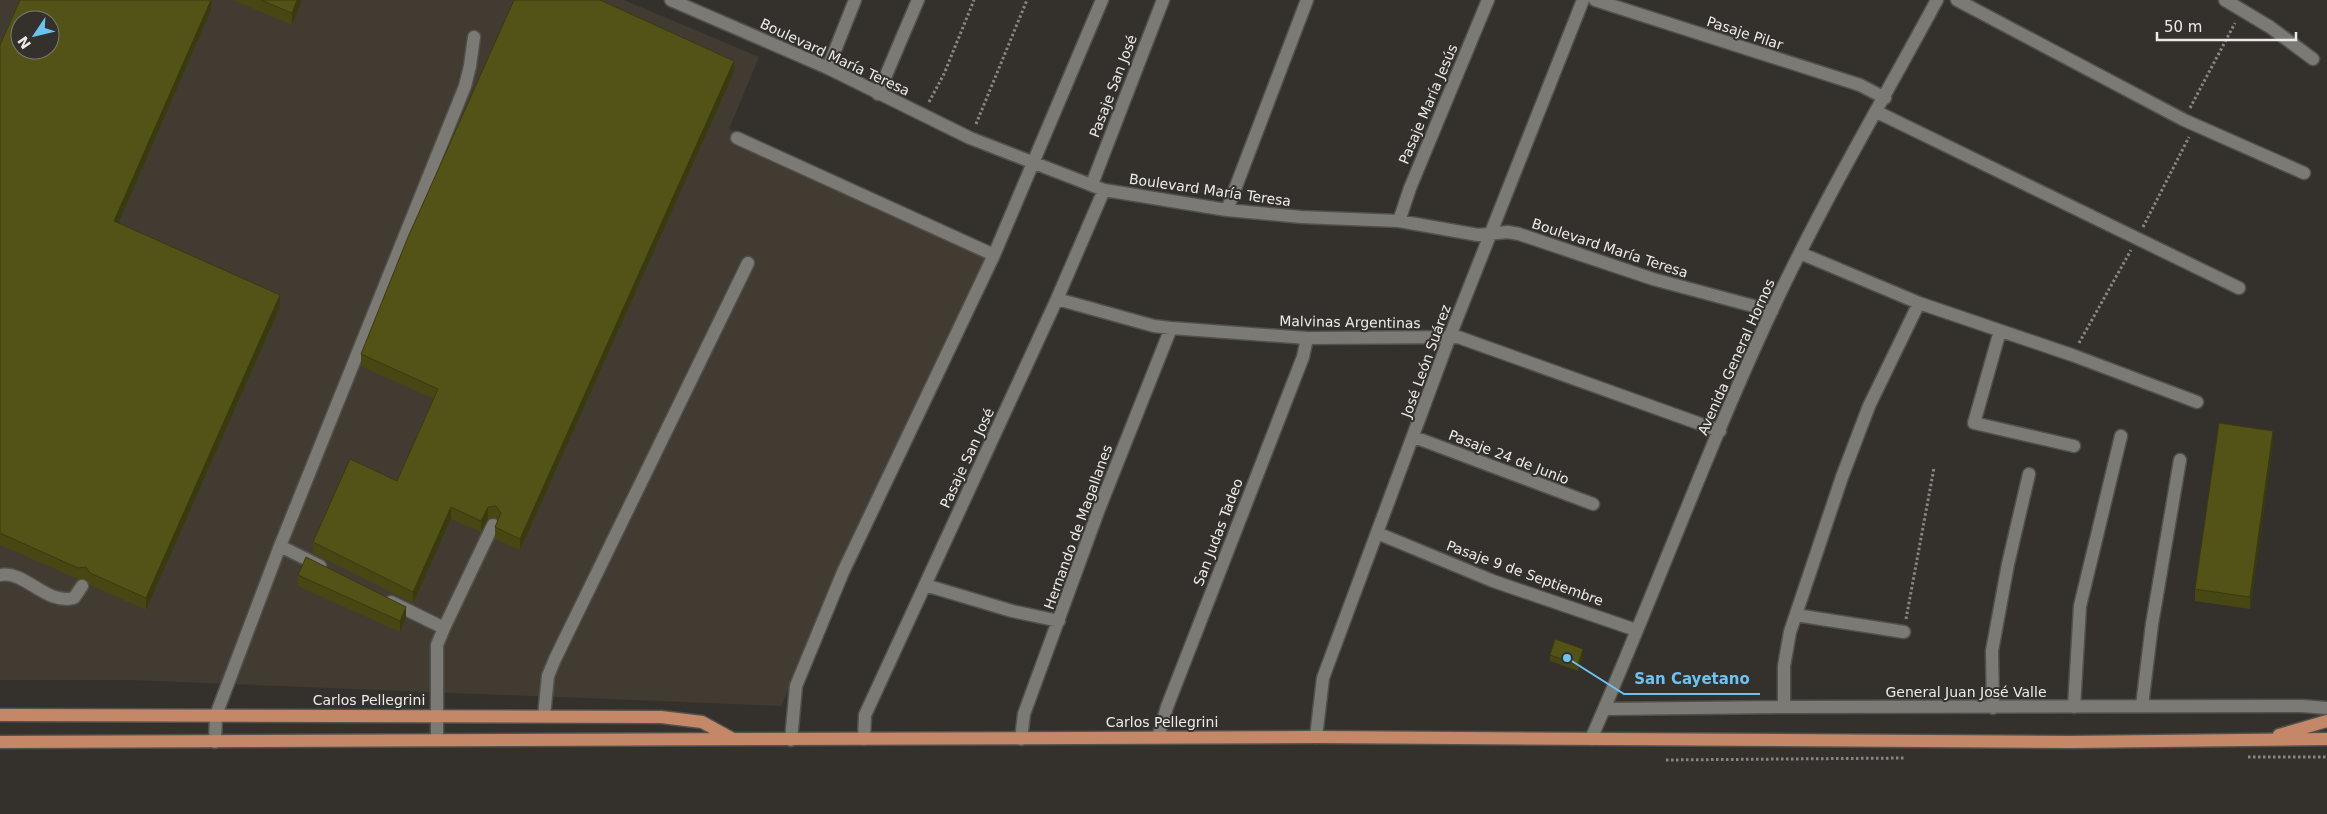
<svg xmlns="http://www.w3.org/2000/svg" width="2327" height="814" font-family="'DejaVu Sans',sans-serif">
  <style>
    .built { fill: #413b32; fill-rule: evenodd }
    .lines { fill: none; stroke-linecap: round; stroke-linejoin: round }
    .minor-casing { stroke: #52504c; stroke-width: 15 }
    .major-casing { stroke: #52504c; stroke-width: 15 }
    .path { stroke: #888582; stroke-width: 3; stroke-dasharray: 2.5 2.5; stroke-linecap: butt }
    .minor { stroke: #7c7a75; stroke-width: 12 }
    .major { stroke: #c48868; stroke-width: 12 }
    .wall { fill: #474714 }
    .shaded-wall { fill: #3a3a10 }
    .building { fill: #535317; stroke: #3a3a10; fill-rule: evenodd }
    .labels { text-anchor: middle; stroke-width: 4; stroke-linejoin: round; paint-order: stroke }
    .street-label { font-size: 14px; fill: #edebe8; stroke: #34312d }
    .leader { fill: none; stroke: #6cc3f2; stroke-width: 2 }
    .callout-dot { fill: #6cc3f2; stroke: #34312d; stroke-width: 2 }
    .callout-label { font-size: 15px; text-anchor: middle; font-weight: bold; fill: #6cc3f2; stroke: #34312d; stroke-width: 4; stroke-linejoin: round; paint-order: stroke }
  </style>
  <rect width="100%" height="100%" fill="#34312d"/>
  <path class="built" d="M 0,0 L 624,0 L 759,57 L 729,129 L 991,248 L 781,706 L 132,680 L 0,680 ZM 20,20 L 50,20 L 50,50 L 20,50 Z"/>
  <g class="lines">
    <g class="minor-casing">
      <path id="minor" d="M 671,0 L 828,68 L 970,138 L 1104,190 L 1227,210 L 1301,217 L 1399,221 L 1478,235 L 1508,232 L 1519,234 L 1653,279 L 1772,311
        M 1595,0 L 1860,85 L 1885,98
        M 1957,0 L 2184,120 L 2304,173
        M 2225,0 L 2270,27 L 2313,59
        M 828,68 L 855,0
        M 878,94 L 918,0
        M 1877,112 L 2239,288
        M 737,138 L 994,255
        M 1092,184 L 1163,0
        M 1227,210 L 1307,0
        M 1399,221 L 1410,188 L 1488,0
        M 1800,253 L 1919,303 L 2072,355 L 2197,402
        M 1057,299 L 1154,326 L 1171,328 L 1307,338 L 1458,337 L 1720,431
        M 2000,331 L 1974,423 L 2074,446
        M 1414,437 L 1593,504
        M 1377,533 L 1493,581 L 1636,630
        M 280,546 L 320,566
        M 0,575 C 25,570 45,605 74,598 L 82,586
        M 925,585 L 1012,611 L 1059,621
        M 391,602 L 444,628 L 493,525
        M 1796,615 L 1904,632
        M 2142,706 L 2152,624 L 2180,460
        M 1784,707 L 1784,666 L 1790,632 L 1842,477 L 1869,406 L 1919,303
        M 2074,707 L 2080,606 L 2121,436
        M 1993,708 L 1992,651 L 2008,564 L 2029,474
        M 1605,709 L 1784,707 L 2302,706 L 2327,708
        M 544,716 L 548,676 L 555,659 L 748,263
        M 1158,737 L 1167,707 L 1303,357 L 1307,338
        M 1316,737 L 1323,678 L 1450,336 L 1583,0
        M 437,739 L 437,645 L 444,628
        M 864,739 L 865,715 L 1057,299 L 1104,190
        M 1021,739 L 1024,714 L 1099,509 L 1171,328
        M 1591,739 C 1654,596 1707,449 1773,308 C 1822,203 1882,102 1937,0
        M 791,740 L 796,686 L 843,572 L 994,255 L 1102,0
        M 215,742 L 216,715 L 280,546 L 465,86 L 470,66 L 474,37"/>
    </g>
    <g class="major-casing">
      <path id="major" d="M 0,715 L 661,717 L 702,722 L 733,739
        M 2279,735 L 2327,721
        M 0,742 L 1316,737 L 2071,742 L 2327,739"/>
    </g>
    <path class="path" d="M 929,102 L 944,74 L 974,0
      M 2190,108 L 2235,23
      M 976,124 L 1027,0
      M 2143,227 L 2189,137
      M 2079,343 L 2131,250
      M 1906,619 L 1934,468
      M 2248,757 L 2327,757
      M 1666,760 L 1904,758"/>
    <use href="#minor" class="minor"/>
    <use href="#major" class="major"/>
  </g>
  <path class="wall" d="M 211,0 L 211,10 L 118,223 L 280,307 L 146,610 L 90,585 L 86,579 L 78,579 L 0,545 L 0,45 Z
    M 233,0 L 302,0 L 292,25 Z
    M 734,72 L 520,550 L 495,539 L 495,527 L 498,521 L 496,518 L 488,519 L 481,532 L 451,519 L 413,603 L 313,553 L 313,542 L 397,481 L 434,399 L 361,366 L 361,354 Z
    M 2273,443 L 2250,609 L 2195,601 L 2195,589 Z
    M 298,575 L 406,618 L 400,632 L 298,586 Z
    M 1550,655 L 1583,655 L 1578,671 L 1550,661 Z"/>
  <path class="shaded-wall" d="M 211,0 L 211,10 L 114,233 L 114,221 Z
    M 297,0 L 302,0 L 292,25 L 292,13 Z
    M 734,61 L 734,72 L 520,550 L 520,539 Z
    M 280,295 L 280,307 L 146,610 L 146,598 Z
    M 2273,431 L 2273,443 L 2250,609 L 2250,597 Z
    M 451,507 L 451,519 L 413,603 L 413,592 Z
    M 488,507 L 488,519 L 481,532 L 481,521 Z
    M 406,607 L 406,618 L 400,632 L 400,621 Z
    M 1583,649 L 1583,655 L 1578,671 L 1578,665 Z"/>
  <path class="building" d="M 20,0 L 211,0 L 114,221 L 280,295 L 146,598 L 90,573 L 86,567 L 78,568 L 0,533 L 0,45 ZM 20,20 L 50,20 L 50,50 L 20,50 Z
    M 261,0 L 297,0 L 292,13 Z
    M 514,0 L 600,0 L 734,61 L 520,539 L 495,527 L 501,513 L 496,506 L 488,507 L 481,521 L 451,507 L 413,592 L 313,542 L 350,459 L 397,481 L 438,389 L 361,354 L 408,237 Z
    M 2219,423 L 2273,431 L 2250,597 L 2195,589 Z
    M 306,557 L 406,607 L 400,621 L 298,575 Z
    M 1555,639 L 1583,649 L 1578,665 L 1550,655 Z"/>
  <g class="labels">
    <g class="street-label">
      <text transform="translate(1745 33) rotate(18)" y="5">Pasaje Pilar</text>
      <text transform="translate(835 57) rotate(25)" y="5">Boulevard María Teresa</text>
      <text transform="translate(1113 86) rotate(-69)" y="5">Pasaje San José</text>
      <text transform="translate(1428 104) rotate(-67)" y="5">Pasaje María Jesús</text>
      <text transform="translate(1210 190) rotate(8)" y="5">Boulevard María Teresa</text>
      <text transform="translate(1610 248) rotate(18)" y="5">Boulevard María Teresa</text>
      <text transform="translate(1350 322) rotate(1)" y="5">Malvinas Argentinas</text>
      <text transform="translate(1736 357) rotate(-66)" y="5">Avenida General Hornos</text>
      <text transform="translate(1426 361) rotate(-70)" y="5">José León Suárez</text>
      <text transform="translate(1509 457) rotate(21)" y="5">Pasaje 24 de Junio</text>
      <text transform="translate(967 458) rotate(-65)" y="5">Pasaje San José</text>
      <text transform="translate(1078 527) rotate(-70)" y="5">Hernando de Magallanes</text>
      <text transform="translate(1218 532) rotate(-69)" y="5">San Judas Tadeo</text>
      <text transform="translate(1525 573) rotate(20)" y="5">Pasaje 9 de Septiembre</text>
      <text x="1966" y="697">General Juan José Valle</text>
      <text x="369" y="705">Carlos Pellegrini</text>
      <text x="1162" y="727">Carlos Pellegrini</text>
    </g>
  </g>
  <path class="leader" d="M1567 658L1624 694H1760"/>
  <circle class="callout-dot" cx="1567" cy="658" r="5"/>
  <g class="callout-label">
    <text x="1692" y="684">San Cayetano</text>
  </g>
  <g transform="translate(35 35) rotate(235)"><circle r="24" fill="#34312d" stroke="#7e7b78"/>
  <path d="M0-4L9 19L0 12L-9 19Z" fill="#6cc3f2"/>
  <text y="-8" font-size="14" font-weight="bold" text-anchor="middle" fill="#edebe8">N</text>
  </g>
  <path d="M2157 32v8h139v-8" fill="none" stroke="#edebe8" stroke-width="2.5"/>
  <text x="2164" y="32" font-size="15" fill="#edebe8" stroke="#34312d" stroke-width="4" paint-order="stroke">50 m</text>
</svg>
